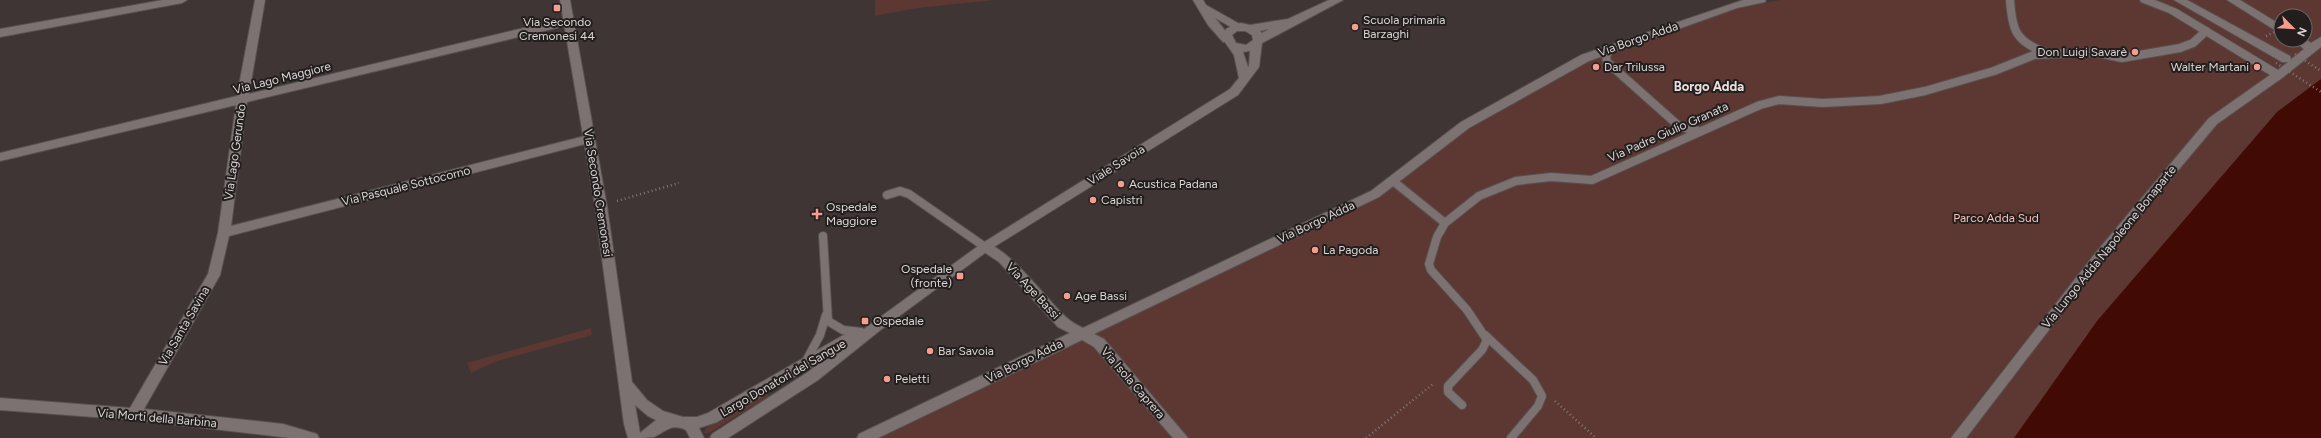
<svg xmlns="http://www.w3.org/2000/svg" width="2321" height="438" font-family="Figtree,sans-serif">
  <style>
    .green { fill: #5d3832; fill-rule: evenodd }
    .water { fill: #420a05 }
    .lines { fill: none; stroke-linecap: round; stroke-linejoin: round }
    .lane-casing { stroke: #575150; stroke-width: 10 }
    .street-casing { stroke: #575150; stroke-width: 2 }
    .secondary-casing { stroke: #575150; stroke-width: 2 }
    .path { stroke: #7e7776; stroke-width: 2.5; stroke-dasharray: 1 3; stroke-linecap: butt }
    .lane { stroke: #7c7271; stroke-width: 8 }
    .street { fill: #7c7271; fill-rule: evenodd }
    .secondary { fill: #7c7271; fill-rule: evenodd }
    .path-bridge { stroke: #7e7776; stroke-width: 2.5; stroke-dasharray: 1 3; stroke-linecap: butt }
    .poi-dot { fill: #f59d8e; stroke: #221e1d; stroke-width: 1.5 }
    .labels { text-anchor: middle; stroke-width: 4; stroke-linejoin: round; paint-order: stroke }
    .poi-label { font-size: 12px; fill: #dbd5d4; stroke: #221e1d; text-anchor: start }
    .street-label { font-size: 12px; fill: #dbd5d4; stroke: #221e1d }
    .park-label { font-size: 12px; fill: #fbc0b6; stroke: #221e1d }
    .neighbourhood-label { font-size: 13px; font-weight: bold; fill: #e9dedc; stroke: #221e1d }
  </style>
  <rect width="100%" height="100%" fill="#3e3534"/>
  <path class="green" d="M 875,0 L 994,0 L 917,8 L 875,16 Z
    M 1780,0 L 2321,0 L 2321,438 L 878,438 L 1374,200 L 1468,128 L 1539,86 L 1597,57 L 1736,8 ZM 2281,16 L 2305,16 L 2305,40 L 2281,40 Z
    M 591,328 L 592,335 L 497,361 L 471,373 L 467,363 Z
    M 767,392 L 769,396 L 709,433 L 704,433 L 706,428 Z"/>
  <path class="water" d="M 2321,79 L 2321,438 L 2014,438 L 2097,321 L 2277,112 Z"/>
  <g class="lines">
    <g class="lane-casing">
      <path id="lane" d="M 2010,0 C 2012,29 2015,41 2044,52
        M 1610,49 L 1606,56 L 1607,62 L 1680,127 L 1698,131
        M 1393,181 L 1445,223
        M 887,195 L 900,191 L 909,194 L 985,247
        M 823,236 L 828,321 L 843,330 L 861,332
        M 1485,335 L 1533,380 L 1542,396 L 1538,406 L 1511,438
        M 805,363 L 820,335 L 826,315
        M 1462,405 L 1448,392 L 1448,386 L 1482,350 L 1487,340 L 1467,310 L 1431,270 L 1429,264 L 1437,237 L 1445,223 L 1479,196 L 1516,181 L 1551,177 L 1592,180 L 1760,105 L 1779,100 L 1823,103 L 1880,100 L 1925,91 L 1994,71 L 2034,55 L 2094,52 L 2122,58 L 2180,48 L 2193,43 L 2206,31"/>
    </g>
    <g class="street-casing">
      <path id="street" d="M 163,0 L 187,0 L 182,3 L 0,37 L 0,29 Z
        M 255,0 L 265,0 L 249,94 L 569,17 L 574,21 L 569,25 L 247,102 L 231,226 L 589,135 L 595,139 L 589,143 L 229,236 L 220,275 L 144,409 L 283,424 L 317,434 L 319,438 L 290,438 L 134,420 L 0,410 L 0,398 L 130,408 L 208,274 L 218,233 L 236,105 L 0,161 L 0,153 L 237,96 Z
        M 1193,0 L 1203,0 L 1206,5 L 1245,27 L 1240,31 L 1236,30 L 1215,18 L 1232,39 L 1231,42 L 1223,42 L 1208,25 Z
        M 1743,0 L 1766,0 L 1765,2 L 1737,8 L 1589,61 L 1469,128 L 1379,197 L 1094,334 L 1104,339 L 1188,438 L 1173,438 L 1094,347 L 1082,340 L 878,438 L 857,438 L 859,434 L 1070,333 L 1058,327 L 999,262 L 981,250 L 979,247 L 981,244 C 1001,237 1051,305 1067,318 C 1071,322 1077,325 1083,328 L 1371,191 L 1461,122 L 1581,55 Z
        M 2140,0 L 2155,0 L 2177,9 L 2278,70 L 2304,49 L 2293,40 L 2305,39 L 2311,43 L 2321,37 L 2321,47 L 2282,78 L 2217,124 L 2101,262 L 1966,438 L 1951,438 L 2093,256 L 2209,118 L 2270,75 L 2169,13 L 2141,2 Z
        M 2227,0 L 2240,0 L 2281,25 L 2281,34 Z"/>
    </g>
    <g class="secondary-casing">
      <path id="secondary" d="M 560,0 L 570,0 L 607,206 L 632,382 L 647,400 L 663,411 L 683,417 L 697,417 L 708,413 L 847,333 L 852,332 L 857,334 L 981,244 L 1230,89 L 1239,78 L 1234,55 L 1222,38 L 1226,29 L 1233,25 L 1241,23 L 1250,25 L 1288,19 L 1329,0 L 1343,0 L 1262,43 L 1259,67 L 1238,95 L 989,250 L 883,328 L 818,380 L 728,438 L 710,438 L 712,434 L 808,372 L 823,360 L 717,422 L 699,428 L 704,438 L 690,438 L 686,430 C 672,423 666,431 654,437 C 648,438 635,438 628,438 L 624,424 L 595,206 ZM 1269,29 L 1262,33 L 1260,31 ZM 1237,31 L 1245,31 L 1252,35 L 1253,40 L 1246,45 L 1236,43 L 1232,35 ZM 1250,51 L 1249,66 L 1248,67 L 1243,52 ZM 635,405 L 648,416 L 656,420 L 640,433 Z
        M 2174,0 L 2187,0 L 2290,56 L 2291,59 L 2290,62 L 2282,62 Z"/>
    </g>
    <path class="path" d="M 617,201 L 679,183
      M 1555,401 L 1596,438
      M 1366,438 L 1433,384"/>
    <use href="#lane" class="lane"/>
    <use href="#street" class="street"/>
    <use href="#secondary" class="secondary"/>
    <path class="path-bridge" d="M 2266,36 L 2281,29
      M 2295,54 L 2321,71
      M 2276,63 L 2321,92"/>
  </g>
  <g class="poi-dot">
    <rect x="553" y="4" width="8" height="8" rx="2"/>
    <circle cx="1355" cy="27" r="4"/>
    <circle cx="2135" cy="52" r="4"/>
    <circle cx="1596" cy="67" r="4"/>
    <circle cx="2257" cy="67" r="4"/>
    <circle cx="1121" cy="184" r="4"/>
    <circle cx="1093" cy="200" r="4"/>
    <path d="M815 208h4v4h4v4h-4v4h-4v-4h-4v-4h4z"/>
    <circle cx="1315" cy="250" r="4"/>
    <rect x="956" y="272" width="8" height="8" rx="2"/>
    <circle cx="1067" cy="296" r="4"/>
    <rect x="861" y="317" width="8" height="8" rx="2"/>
    <circle cx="930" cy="351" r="4"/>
    <circle cx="887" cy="379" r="4"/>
  </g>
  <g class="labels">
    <g class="poi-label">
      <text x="1363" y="24">Scuola primaria<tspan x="1363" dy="14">Barzaghi</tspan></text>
      <text x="557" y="26" text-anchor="middle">Via Secondo<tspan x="557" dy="14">Cremonesi 44</tspan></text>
      <text x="2127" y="56" text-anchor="end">Don Luigi Savarè</text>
      <text x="1604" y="71">Dar Trilussa</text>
      <text x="2249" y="71" text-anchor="end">Walter Martani</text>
      <text x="1129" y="188">Acustica Padana</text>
      <text x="1101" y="204">Capistrì</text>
      <text x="826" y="211">Ospedale<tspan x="826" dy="14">Maggiore</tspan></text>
      <text x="1323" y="254">La Pagoda</text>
      <text x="952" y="273" text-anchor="end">Ospedale<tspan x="952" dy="14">(fronte)</tspan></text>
      <text x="1075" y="300">Age Bassi</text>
      <text x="873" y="325">Ospedale</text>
      <text x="938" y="355">Bar Savoia</text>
      <text x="895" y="383">Peletti</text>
    </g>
    <g class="street-label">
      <text transform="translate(1638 39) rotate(-19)" y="4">Via Borgo Adda</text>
      <text transform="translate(282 78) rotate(-14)" y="4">Via Lago Maggiore</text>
      <text transform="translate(1668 132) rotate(-24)" y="4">Via Padre Giulio Granata</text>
      <text transform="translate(235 152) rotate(-82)" y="4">Via Lago Gerundo</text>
      <text transform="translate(1116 165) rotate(-32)" y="4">Viale Savoia</text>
      <text transform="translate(406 186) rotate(-14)" y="4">Via Pasquale Sottocorno</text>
      <text transform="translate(598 193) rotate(81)" y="4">Via Secondo Cremonesi</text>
      <text transform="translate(1316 222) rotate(-25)" y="4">Via Borgo Adda</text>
      <text transform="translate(2109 247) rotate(-51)" y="4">Via Lungo Adda Napoleone Bonaparte</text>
      <text transform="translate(1033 291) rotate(47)" y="4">Via Age Bassi</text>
      <text transform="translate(184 326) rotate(-60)" y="4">Via Santa Savina</text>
      <text transform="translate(1024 361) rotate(-26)" y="4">Via Borgo Adda</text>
      <text transform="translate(783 378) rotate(-30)" y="4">Largo Donatori del Sangue</text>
      <text transform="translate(1133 383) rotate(49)" y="4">Via Isola Caprera</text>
      <text transform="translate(157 418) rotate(5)" y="4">Via Morti della Barbina</text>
    </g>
    <g class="park-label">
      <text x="1996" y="222">Parco Adda Sud</text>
    </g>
    <g class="neighbourhood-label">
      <text x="1709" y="91">Borgo Adda</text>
    </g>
  </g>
  <g transform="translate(2293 28) rotate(114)"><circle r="19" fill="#221e1d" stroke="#6c6766"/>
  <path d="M0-3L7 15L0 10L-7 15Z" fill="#f59d8e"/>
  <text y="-6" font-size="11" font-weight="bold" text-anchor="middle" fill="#dbd5d4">N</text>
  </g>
</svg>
